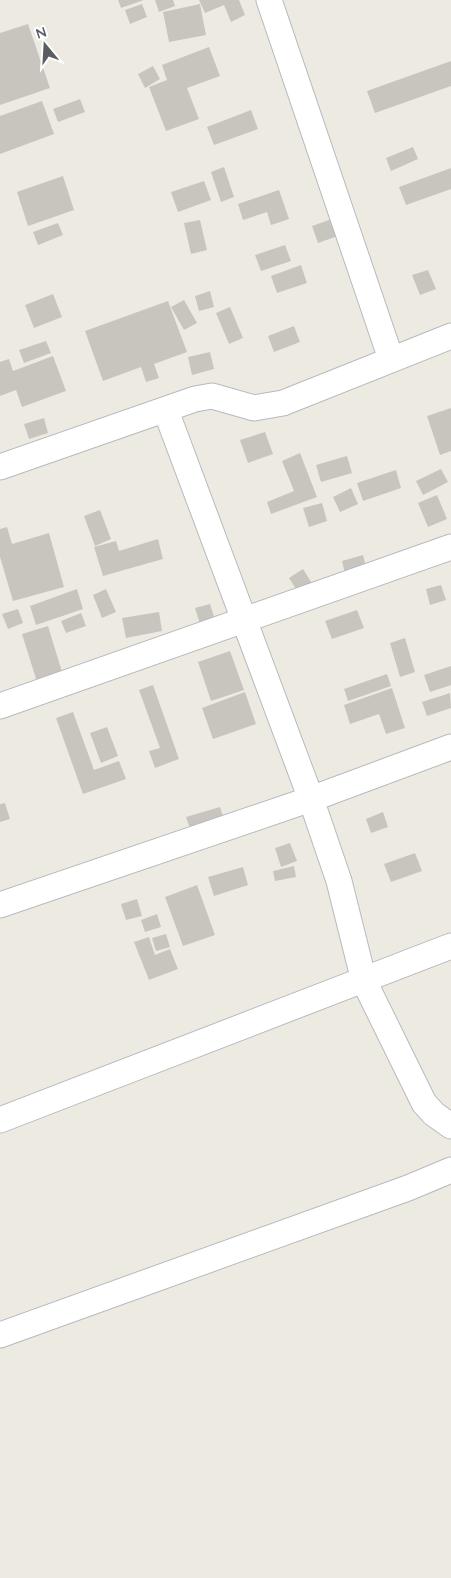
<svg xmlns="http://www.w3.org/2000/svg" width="451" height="1578" font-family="Quicksand,sans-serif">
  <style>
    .building { fill: #c8c5bf }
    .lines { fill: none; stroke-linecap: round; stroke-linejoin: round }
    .minor-casing { stroke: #b7b9be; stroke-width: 27 }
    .minor { stroke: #fff; stroke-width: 25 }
  </style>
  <rect width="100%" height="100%" fill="#edebe1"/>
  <path class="building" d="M 118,0 L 144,0 L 121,8 Z
    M 155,0 L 173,0 L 175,6 L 159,12 Z
    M 199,0 L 239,0 L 245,15 L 231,22 L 224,5 L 205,13 Z
    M 142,4 L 147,17 L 130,24 L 125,10 Z
    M 200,4 L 206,35 L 169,42 L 163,12 Z
    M 28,24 L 50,88 L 0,105 L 0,33 Z
    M 209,47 L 220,76 L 187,88 L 199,119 L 166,131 L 149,87 L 167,80 L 162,65 Z
    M 451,61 L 451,86 L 375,113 L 367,91 Z
    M 153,66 L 160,79 L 145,88 L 138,74 Z
    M 80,99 L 85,112 L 58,122 L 53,109 Z
    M 42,101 L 54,134 L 0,154 L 0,116 Z
    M 251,110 L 258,129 L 214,145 L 207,127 Z
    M 413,147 L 418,159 L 391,171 L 386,158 Z
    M 224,167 L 234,197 L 221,202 L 211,172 Z
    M 451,168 L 451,189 L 406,205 L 399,187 Z
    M 63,176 L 74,210 L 28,226 L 17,192 Z
    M 204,181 L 211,200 L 178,212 L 171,192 Z
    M 279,190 L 289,219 L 271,225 L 267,212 L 243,220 L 238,204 Z
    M 343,215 L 349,232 L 318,243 L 312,226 Z
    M 200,220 L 207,250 L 191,254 L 184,223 Z
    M 58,223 L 63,235 L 38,245 L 33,232 Z
    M 285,245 L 291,261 L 261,271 L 255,255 Z
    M 301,265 L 307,283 L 277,293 L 271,276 Z
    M 428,270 L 436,289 L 420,295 L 412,275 Z
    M 210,291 L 214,307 L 199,311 L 195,296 Z
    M 53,294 L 62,317 L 34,328 L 25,305 Z
    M 184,300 L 197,323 L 184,330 L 171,307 Z
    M 168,301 L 187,352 L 154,364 L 159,378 L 146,382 L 141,367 L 103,381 L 85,331 Z
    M 230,307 L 243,338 L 229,344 L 216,313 Z
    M 294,326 L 300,342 L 274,352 L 268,336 Z
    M 46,341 L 51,353 L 24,363 L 19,350 Z
    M 210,352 L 214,369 L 192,375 L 188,357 Z
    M 53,356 L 66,391 L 22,407 L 16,390 L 0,396 L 0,362 L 9,359 L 13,371 Z
    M 451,408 L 451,451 L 440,455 L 427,416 Z
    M 44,418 L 48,433 L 29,439 L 24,424 Z
    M 265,432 L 273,454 L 248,463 L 240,440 Z
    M 300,453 L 317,497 L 271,514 L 267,502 L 294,491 L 282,461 Z
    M 347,456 L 352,473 L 321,482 L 316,465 Z
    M 441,469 L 448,482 L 423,495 L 416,481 Z
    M 396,470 L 401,488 L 363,501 L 357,483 Z
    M 351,488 L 358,504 L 340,512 L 333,497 Z
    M 437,495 L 447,519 L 428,527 L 418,503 Z
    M 322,503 L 327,521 L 309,527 L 303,508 Z
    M 100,510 L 111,539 L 95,546 L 84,516 Z
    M 7,527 L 12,544 L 49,533 L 64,587 L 13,601 L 0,557 L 0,529 Z
    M 158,539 L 163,559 L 103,576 L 94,547 L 116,541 L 119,551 Z
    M 363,555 L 366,567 L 345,573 L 342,561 Z
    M 303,569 L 313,585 L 299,594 L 289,578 Z
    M 441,585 L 446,600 L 430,605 L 426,589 Z
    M 77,589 L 83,609 L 36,625 L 30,606 Z
    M 106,589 L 116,612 L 102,618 L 93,595 Z
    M 210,604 L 215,620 L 200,624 L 195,608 Z
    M 18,609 L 23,623 L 8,629 L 2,614 Z
    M 357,610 L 364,628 L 332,639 L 325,621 Z
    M 159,612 L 162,631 L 126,638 L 122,618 Z
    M 81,613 L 86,626 L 66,633 L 61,621 Z
    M 48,626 L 63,675 L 37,682 L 22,634 Z
    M 405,638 L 415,672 L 400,677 L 390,643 Z
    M 230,651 L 244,690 L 211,701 L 198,662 Z
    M 451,666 L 451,685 L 430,692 L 424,675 Z
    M 387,674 L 391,686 L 348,701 L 344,689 Z
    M 153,685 L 179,759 L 155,768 L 149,751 L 160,748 L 139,690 Z
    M 392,688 L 405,728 L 386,734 L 379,714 L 350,724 L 344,705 Z
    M 245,692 L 256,724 L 213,739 L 202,708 Z
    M 450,693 L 451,708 L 427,716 L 422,702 Z
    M 73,712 L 94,770 L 119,761 L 126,779 L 83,794 L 56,718 Z
    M 107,727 L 118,756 L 101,763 L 90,733 Z
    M 5,803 L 10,819 L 0,822 L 0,804 Z
    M 220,807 L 226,826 L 193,837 L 186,817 Z
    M 383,812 L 388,827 L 371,833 L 366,819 Z
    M 290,843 L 297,861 L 281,867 L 275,848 Z
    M 415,853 L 422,871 L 391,882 L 384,864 Z
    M 294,866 L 296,877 L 275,881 L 273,871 Z
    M 243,867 L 248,885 L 214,896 L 208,877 Z
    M 197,885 L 215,935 L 183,946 L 165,897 Z
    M 137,899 L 142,916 L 126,920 L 121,904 Z
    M 157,914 L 161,927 L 145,932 L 141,920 Z
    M 166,934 L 170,947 L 156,951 L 152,938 Z
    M 149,937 L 155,955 L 170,949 L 178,969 L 149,980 L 134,942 Z"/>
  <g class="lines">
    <g class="minor-casing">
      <path id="minor" d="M 269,0 L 391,359
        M 166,411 L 311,799 L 339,881 L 364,981 L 424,1103 L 434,1114 L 451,1126
        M 0,467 L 195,399 L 212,396 L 254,408 L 283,403 L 451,336
        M 0,706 L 451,547
        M 0,905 L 311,799 L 451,747
        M 0,1120 L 451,946
        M 0,1335 L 408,1188 L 451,1170"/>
    </g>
    <use href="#minor" class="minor"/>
  </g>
  <g transform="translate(45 45) rotate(342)" stroke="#ffffff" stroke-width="4" paint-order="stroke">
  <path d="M0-4L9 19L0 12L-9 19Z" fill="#5a5d62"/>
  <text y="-8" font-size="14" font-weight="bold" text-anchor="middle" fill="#5a5d62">N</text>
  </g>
</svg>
